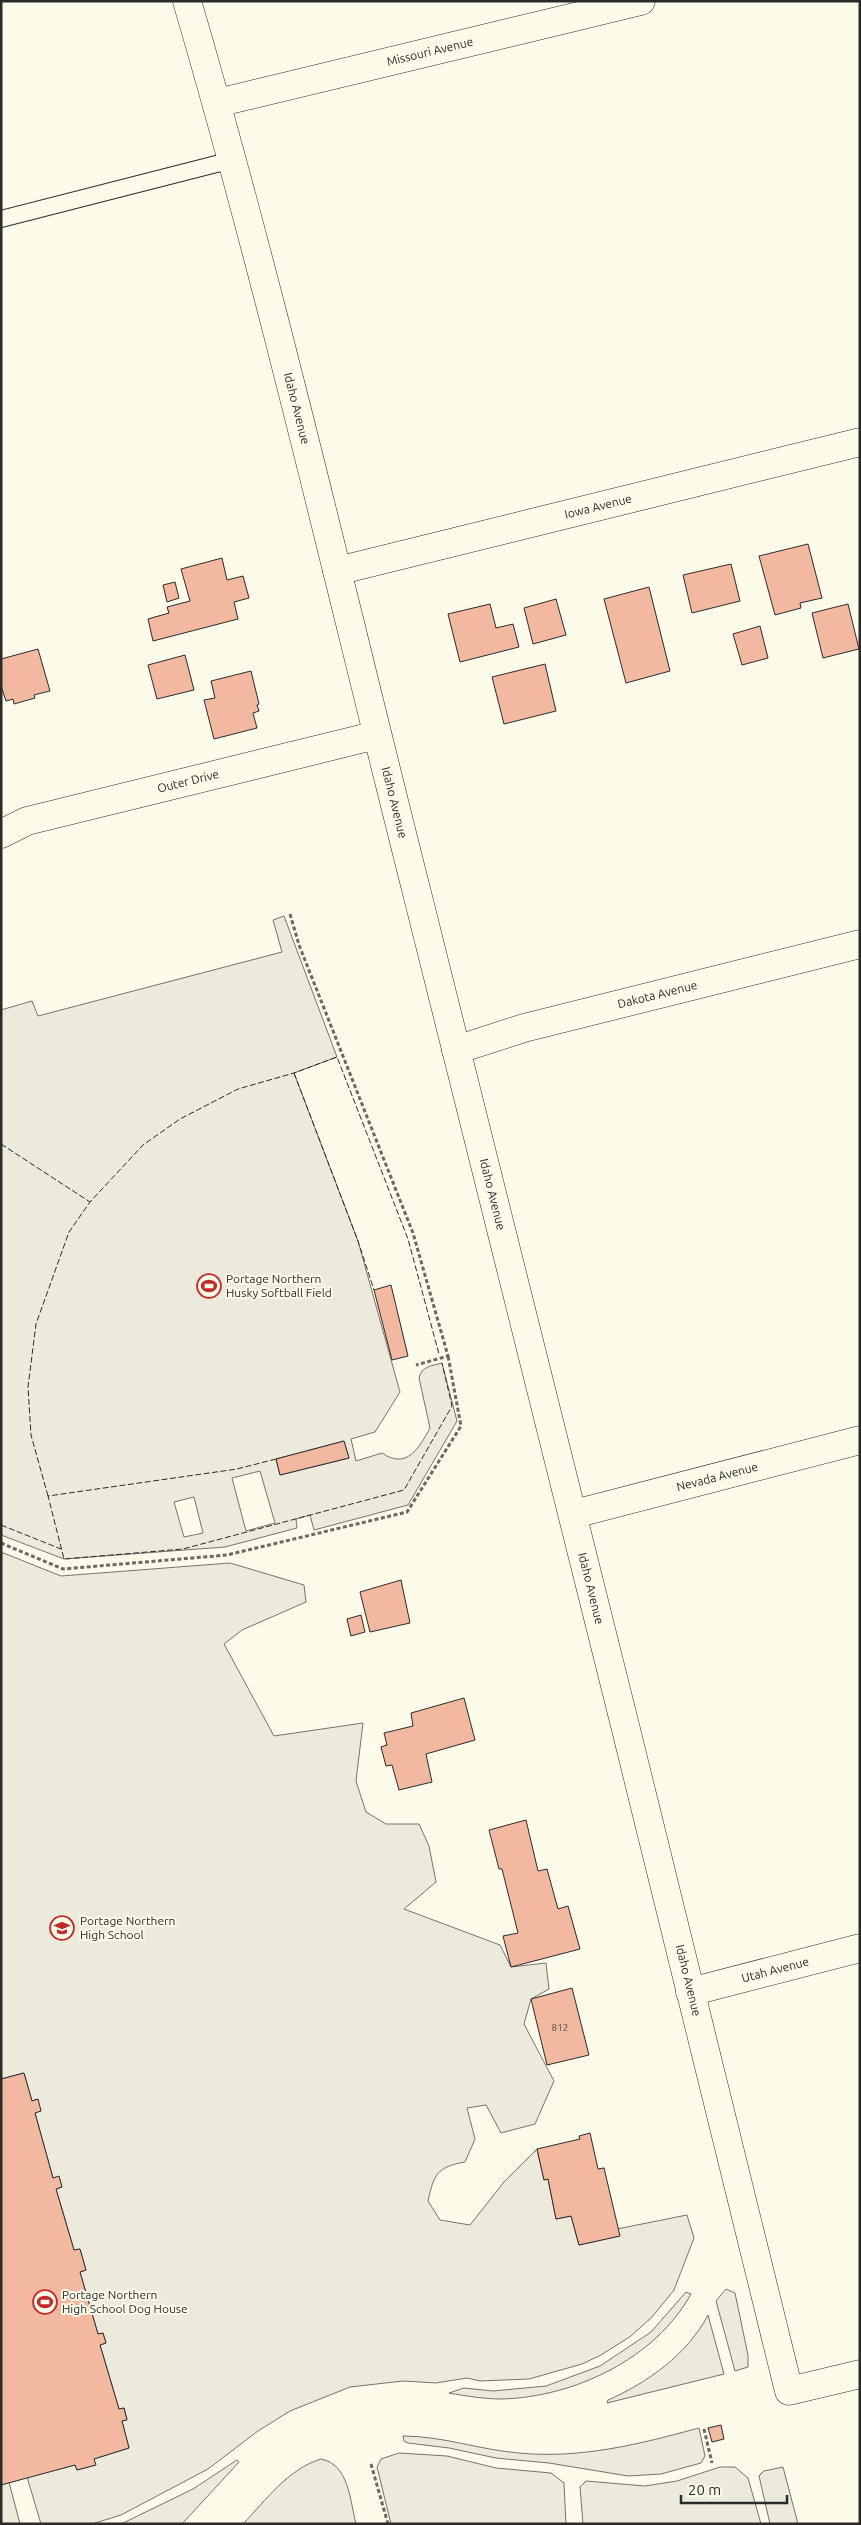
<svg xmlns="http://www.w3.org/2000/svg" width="861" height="2525" font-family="Ubuntu,sans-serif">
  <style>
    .green { fill: #ecebdb; stroke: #74746e; fill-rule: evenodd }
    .building { fill: #f2b8a0; stroke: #2b2b2b }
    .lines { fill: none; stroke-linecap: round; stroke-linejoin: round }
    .lane-casing { stroke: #2b2b2b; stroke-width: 18 }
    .street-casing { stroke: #2b2b2b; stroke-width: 29 }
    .path { stroke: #6a6964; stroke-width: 3; stroke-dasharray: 4 2.5; stroke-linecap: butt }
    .lane { stroke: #fdfbea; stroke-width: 16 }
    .street { stroke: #fdfbea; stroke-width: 28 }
    .fence { stroke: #2b2b2b; stroke-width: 1; stroke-dasharray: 6 2.5; stroke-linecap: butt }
    .labels { text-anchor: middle; stroke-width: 4; stroke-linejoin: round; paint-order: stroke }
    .number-label { font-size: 10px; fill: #5d4e48 }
    .street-label { font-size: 12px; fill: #2b2b2b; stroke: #fdfbea }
    .poi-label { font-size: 12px; fill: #2b2b2b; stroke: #fdfbea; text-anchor: start }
  </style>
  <rect width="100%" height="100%" fill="#fdfbea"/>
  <path class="green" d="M 284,916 L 337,1057 L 294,1073 L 358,1241 L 400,1392 L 375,1432 L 351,1439 L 356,1461 L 382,1453 C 407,1470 419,1448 430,1428 L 419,1378 C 422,1366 431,1366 442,1363 L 457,1421 L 408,1505 L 314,1530 L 310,1515 L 296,1519 L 297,1528 L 225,1547 L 64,1559 L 1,1535 L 1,1010 L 32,1001 L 38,1016 L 282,952 L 273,920 ZM 344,1441 L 349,1458 L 280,1475 L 276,1459 ZM 260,1471 L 275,1523 L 246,1531 L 232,1478 ZM 194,1497 L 203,1533 L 184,1537 L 174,1502 Z
    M 1,1552 L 61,1576 L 230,1563 L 304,1585 L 306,1602 L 242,1630 L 224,1644 L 274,1736 L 363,1723 L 356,1781 L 366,1812 L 386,1824 L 419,1824 L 429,1846 L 436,1882 L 404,1909 L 500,1945 L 511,1967 L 546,1963 L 549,1989 L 531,1999 L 524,2024 L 554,2081 L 535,2124 L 501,2133 L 486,2105 L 467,2108 L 475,2139 L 465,2162 C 437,2167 434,2174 428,2201 L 440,2220 L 470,2225 L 504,2182 L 537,2149 L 544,2180 L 548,2179 L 556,2219 L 571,2216 L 579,2245 L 619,2236 L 617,2229 L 687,2215 L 694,2238 L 674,2290 L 652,2317 L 631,2336 L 601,2355 L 582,2364 L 529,2379 L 480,2381 L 467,2378 L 436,2383 L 403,2381 L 350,2387 L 290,2411 L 258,2431 L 208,2469 L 121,2515 L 92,2524 L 41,2524 L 27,2477 L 75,2465 L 77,2470 L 95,2465 L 94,2459 L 129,2448 L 122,2421 L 127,2419 L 124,2408 L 119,2409 L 100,2345 L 106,2343 L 103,2333 L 98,2334 L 80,2272 L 86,2270 L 80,2249 L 74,2250 L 56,2189 L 62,2187 L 59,2177 L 53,2178 L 35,2113 L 37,2099 L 32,2101 L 24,2073 L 1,2079 Z
    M 726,2289 L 735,2293 L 748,2355 L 748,2367 L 735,2371 L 716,2301 Z
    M 686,2292 L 691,2294 C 655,2359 574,2397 502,2399 C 484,2399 466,2396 449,2393 L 464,2388 L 493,2391 L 546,2386 L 600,2366 L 651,2332 Z
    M 708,2315 L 724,2374 L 607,2403 L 608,2400 C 647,2383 688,2354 708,2315 Z
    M 699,2428 L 705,2456 L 701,2463 L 661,2474 L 628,2476 L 549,2463 L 496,2458 L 449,2448 L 408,2443 L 404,2441 L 403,2436 C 443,2436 480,2450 519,2453 C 581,2459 640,2444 699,2428 Z
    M 399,2453 L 447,2456 L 496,2468 L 551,2473 L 564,2483 L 566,2524 L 391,2524 L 377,2467 L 381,2459 Z
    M 321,2459 C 349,2464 350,2501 356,2524 L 243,2524 C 266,2500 288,2469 321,2459 Z
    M 237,2460 L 239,2462 L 182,2524 L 121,2524 L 193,2489 Z
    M 720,2467 L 735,2467 L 748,2478 L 761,2524 L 583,2524 L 580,2487 L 586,2481 L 645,2486 L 677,2481 Z
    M 783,2467 L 798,2524 L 770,2524 L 759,2476 L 764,2471 Z
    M 9,2482 L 20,2524 L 1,2524 L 1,2485 Z"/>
  <path class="building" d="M 808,544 L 822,598 L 800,603 L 801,608 L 775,615 L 759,556 Z
    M 222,558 L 227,580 L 243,576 L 249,598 L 234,602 L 238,619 L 153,641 L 148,619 L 169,613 L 167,607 L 190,601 L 181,569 Z
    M 731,564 L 740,601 L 692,613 L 683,575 Z
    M 175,582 L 179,598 L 167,602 L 163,585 Z
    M 649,587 L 670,671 L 626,683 L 604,599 Z
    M 556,599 L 566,635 L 533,644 L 524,608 Z
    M 490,604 L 496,628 L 513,624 L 519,647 L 460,662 L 448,614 Z
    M 848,604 L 859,649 L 823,658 L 812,613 Z
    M 760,626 L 768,658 L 742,665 L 733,634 Z
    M 38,649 L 50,691 L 34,695 L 35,698 L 14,704 L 13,699 L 6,701 L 1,686 L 1,659 Z
    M 185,655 L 194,690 L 157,699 L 148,665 Z
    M 545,664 L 556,711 L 504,724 L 492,677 Z
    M 251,671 L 259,704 L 257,705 L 259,711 L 253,713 L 257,728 L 214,739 L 204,700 L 215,698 L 211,681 Z
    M 391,1285 L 408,1356 L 392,1360 L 374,1290 Z
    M 344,1441 L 349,1458 L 280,1475 L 276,1459 Z
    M 401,1580 L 410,1623 L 370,1632 L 360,1592 Z
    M 361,1615 L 365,1632 L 351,1636 L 347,1619 Z
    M 464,1698 L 475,1740 L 426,1754 L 432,1782 L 399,1790 L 392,1765 L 386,1766 L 381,1747 L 387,1745 L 384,1733 L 413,1726 L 411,1713 Z
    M 526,1820 L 538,1871 L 547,1869 L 558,1909 L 568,1906 L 580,1949 L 511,1967 L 503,1936 L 518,1933 L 502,1869 L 499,1869 L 489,1830 Z
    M 572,1988 L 589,2055 L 547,2065 L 531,1999 Z
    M 24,2073 L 32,2101 L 38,2099 L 41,2111 L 35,2113 L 53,2178 L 59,2176 L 62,2187 L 56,2189 L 74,2250 L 80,2249 L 86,2270 L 80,2272 L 98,2334 L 103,2333 L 106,2343 L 100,2345 L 119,2409 L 124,2408 L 127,2420 L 122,2421 L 129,2448 L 94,2459 L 96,2465 L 77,2470 L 75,2465 L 1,2485 L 1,2079 Z
    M 590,2133 L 598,2169 L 604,2168 L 620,2236 L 579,2245 L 571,2216 L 556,2219 L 548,2179 L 544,2180 L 537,2149 L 580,2139 L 579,2136 Z
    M 721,2425 L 724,2439 L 712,2442 L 708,2428 Z"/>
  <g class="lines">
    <g class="lane-casing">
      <path id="lane" d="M 1,219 L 232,160"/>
    </g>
    <g class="street-casing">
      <g id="street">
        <path id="s1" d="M 187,1 C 274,298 343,601 419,901 C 543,1397 668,1894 789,2391 L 860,2374"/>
        <path id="s2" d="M 217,103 L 641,1"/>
        <path id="s3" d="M 337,571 L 860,442"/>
        <path id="s4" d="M 1,834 L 27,821 L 377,735"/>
        <path id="s5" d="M 456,1050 L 524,1028 L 860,944"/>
        <path id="s6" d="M 574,1514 L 860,1440"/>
        <path id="s7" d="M 690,1992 L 860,1948"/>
      </g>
    </g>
    <path class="path" d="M 290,914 L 299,945 L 413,1233 L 448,1356 L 416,1365
      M 1,1543 L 63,1569 L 227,1555 L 407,1512 L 461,1426 L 448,1356
      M 704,2429 L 712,2463
      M 371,2464 L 388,2524"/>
    <use href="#lane" class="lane"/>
    <use href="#street" class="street"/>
    <path class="fence" d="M 294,1073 L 358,1241 L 374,1290
      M 1,1144 L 90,1202
      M 276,1459 L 237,1469 L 48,1496 L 64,1559 L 183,1549 L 404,1490 L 452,1406 L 442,1363
      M 48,1496 L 31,1435 L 28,1387 L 36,1324 L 69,1232 L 90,1202 L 143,1145 L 180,1119 L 238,1089 L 294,1073 L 337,1057 L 408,1239 L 439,1354
      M 1,1525 L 61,1549"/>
  </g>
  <defs>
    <g id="stadium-ring" transform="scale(1.25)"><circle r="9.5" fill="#fdfbea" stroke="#c62828" stroke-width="1.5"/><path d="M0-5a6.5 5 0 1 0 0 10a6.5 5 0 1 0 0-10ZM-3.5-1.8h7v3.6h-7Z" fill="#c62828"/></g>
    <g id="school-ring" transform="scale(1.25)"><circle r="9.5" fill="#fdfbea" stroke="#c62828" stroke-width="1.5"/><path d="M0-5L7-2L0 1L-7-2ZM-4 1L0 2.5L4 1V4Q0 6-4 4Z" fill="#c62828"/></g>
  </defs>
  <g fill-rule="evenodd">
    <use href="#stadium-ring" x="209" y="1286"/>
    <use href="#school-ring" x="62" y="1928"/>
    <use href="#stadium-ring" x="45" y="2302"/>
  </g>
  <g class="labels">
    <g class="number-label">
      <text x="560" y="2031">812</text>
    </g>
    <g class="street-label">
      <text dy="4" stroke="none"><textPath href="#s2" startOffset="219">Missouri Avenue</textPath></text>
      <text dy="4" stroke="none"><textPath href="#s1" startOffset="422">Idaho Avenue</textPath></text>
      <text dy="4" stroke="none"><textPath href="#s3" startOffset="269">Iowa Avenue</textPath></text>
      <text dy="4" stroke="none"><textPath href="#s4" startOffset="195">Outer Drive</textPath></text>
      <text dy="4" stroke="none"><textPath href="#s1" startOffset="828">Idaho Avenue</textPath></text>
      <text dy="4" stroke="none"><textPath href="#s5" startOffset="209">Dakota Avenue</textPath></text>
      <text dy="4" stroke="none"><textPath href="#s1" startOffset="1232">Idaho Avenue</textPath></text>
      <text dy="4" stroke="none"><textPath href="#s6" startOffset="148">Nevada Avenue</textPath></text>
      <text dy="4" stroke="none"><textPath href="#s1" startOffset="1638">Idaho Avenue</textPath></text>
      <text dy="4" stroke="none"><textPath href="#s7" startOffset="88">Utah Avenue</textPath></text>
      <text dy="4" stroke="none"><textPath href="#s1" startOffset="2042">Idaho Avenue</textPath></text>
    </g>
    <g class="poi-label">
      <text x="226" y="1283">Portage Northern<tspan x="226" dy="14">Husky Softball Field</tspan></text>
      <text x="80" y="1925">Portage Northern<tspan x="80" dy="14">High School</tspan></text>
      <text x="62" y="2299">Portage Northern<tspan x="62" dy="14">High School Dog House</tspan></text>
    </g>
  </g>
  <rect width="861" height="2525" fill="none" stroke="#2b2b2b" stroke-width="5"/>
  <path d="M681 2495v8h106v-8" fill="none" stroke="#2b2b2b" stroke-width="2.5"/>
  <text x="688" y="2495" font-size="15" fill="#2b2b2b" stroke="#fdfbea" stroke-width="4" paint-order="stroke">20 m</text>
</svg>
